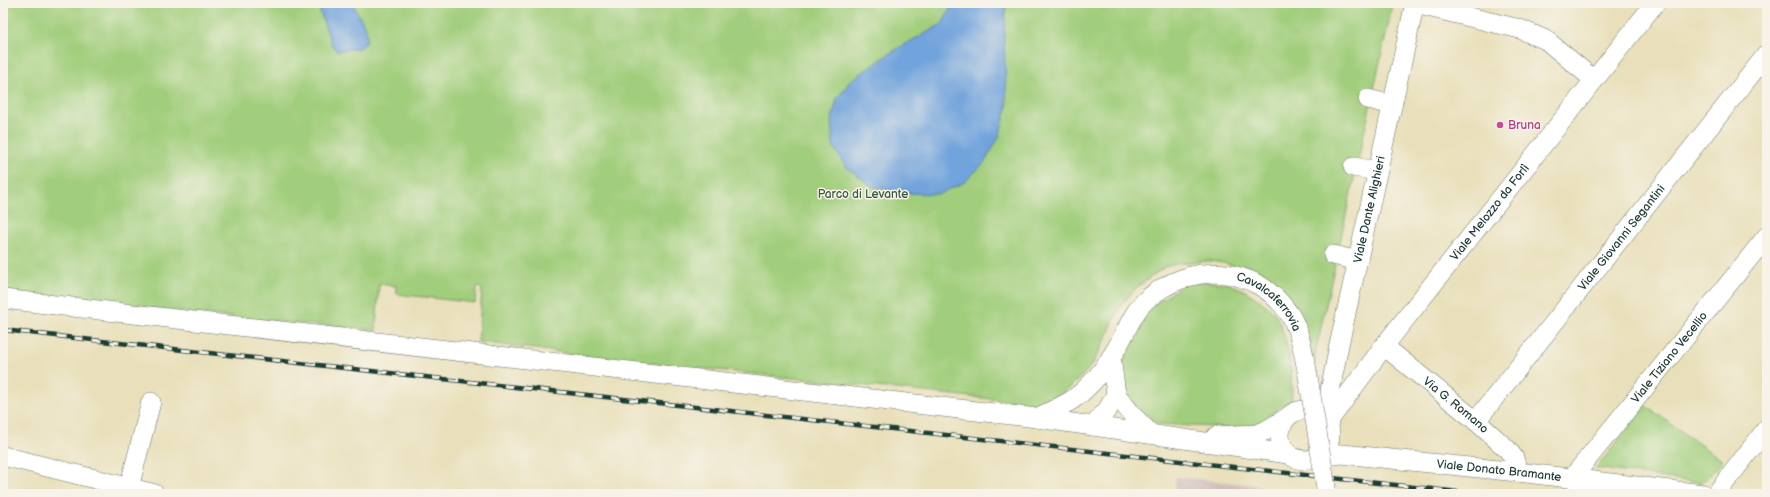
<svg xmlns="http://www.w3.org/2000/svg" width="1770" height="497" font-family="'Balsamiq Sans',sans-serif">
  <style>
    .industrial { fill: #d1bfbd }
    .green { fill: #a1ce7c; stroke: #608658 }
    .water { fill: #71a3dc; stroke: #487088 }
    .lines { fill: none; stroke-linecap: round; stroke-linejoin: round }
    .minor-casing { stroke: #667663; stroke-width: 20 }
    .minor { stroke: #fff; stroke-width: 19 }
    .rail-casing { stroke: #1f3d34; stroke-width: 4.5 }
    .rail { stroke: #f7f3e8; stroke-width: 3; stroke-dasharray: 9; stroke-linecap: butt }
    .minor-bridge-casing { stroke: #667663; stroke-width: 20; stroke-linecap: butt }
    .minor-bridge { stroke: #fff; stroke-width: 19 }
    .hotel-dot { fill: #d1479c; stroke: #f7f3e8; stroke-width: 1.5 }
    .labels { text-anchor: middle; stroke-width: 3; stroke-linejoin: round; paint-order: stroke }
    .hotel-label { font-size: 12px; fill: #b23c85; stroke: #f7f3e8; text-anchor: start }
    .park-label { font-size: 12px; fill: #395a42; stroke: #f7f3e8 }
    .street-label { font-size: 12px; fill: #1f3d34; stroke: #f7f3e8 }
  </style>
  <rect width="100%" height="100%" fill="#f7f3e8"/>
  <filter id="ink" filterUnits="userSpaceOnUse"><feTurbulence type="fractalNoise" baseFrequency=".025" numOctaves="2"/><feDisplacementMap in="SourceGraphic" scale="8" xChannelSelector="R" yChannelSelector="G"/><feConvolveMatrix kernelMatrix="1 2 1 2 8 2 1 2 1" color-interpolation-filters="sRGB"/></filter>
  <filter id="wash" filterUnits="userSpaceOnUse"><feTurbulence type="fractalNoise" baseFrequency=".012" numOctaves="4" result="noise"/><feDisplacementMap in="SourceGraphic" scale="16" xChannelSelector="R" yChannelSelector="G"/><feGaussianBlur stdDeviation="0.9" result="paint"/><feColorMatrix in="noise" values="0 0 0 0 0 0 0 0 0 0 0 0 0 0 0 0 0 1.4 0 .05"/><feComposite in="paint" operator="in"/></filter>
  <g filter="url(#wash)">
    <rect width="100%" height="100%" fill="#e9e0bb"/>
    <path class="industrial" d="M 1176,477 L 1264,486 L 1263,494 L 1175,494 Z"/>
    <path class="green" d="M 3,3 L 1393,3 L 1312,368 L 1288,302 L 1257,273 L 1224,263 L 1210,261 L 1180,263 L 1165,267 L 1137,287 L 1122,304 L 1114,319 L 1107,337 L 1092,365 L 1072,386 L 1057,396 L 1038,404 L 632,361 L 478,342 L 482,288 L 477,287 L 475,303 L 397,294 L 396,286 L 379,284 L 376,330 L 249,319 L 3,292 Z
      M 1188,282 C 1199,282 1211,282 1222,283 C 1232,284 1242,289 1250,294 C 1258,299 1266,304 1272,311 C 1289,330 1292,375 1292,400 L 1283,404 L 1265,422 L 1248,427 L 1230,428 L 1158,424 L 1142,415 L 1125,394 L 1123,385 L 1122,360 L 1128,340 L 1143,312 Z
      M 1646,406 L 1723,461 L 1702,483 L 1596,468 Z"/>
    <path class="water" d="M 317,3 L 353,3 C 357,16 371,28 366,43 L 360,48 L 337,51 L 332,46 Z
      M 953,3 L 1006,3 L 1004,40 L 1007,108 L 999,137 L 985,162 L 965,182 L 939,194 L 902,193 L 873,187 L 846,167 L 833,146 L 831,122 L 837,99 L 850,81 L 898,48 L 942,24 Z"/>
  </g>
  <g filter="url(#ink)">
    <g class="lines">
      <g class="minor-casing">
        <g id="minor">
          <path d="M 1415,4 L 1520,29 L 1546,40 L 1593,79"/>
          <path d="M 1368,99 L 1392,105"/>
          <path d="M 1353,167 L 1378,171"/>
          <path d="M 1333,255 L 1358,261"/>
          <path d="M 3,299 L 1037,418 L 1288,454"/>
          <path id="s1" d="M 1384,346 L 1476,421 L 1507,449 L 1514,458 L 1518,472"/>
          <path d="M 1111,357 L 1116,394 L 1133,416 L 1151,434"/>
          <circle cx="1305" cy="435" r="25"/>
          <path id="s2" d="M 1322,416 L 1329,396 L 1339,345 L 1415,3"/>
          <path id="s3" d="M 1037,418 C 1048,412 1061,407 1072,400 C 1092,386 1109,363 1120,342 C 1128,328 1133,312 1145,301 C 1189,261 1256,263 1290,315 C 1300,331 1303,352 1307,370"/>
          <path id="s4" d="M 1476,421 L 1767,54"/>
          <path id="s5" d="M 1327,423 L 1384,346 L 1655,3"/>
          <path d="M 1093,426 L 1108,409 L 1116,394"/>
          <path d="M 1216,436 L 1256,434 L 1265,431 L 1285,419"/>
          <path d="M 3,456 L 155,494"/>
          <path id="s6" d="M 1317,457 L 1342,454 L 1518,472 L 1703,494"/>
          <path id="s7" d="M 1572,478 L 1767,236"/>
          <path d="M 129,488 L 151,402"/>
          <path d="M 1716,494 L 1767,428"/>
        </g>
      </g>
      <use href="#minor" class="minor"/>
      <g class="rail-casing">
        <path id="rail" d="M 3,330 L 1477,494"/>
      </g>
      <use href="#rail" class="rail"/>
      <g class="minor-bridge-casing">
        <path id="minor-bridge" d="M 1307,370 L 1327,494"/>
      </g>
      <use href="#minor-bridge" class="minor-bridge"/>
    </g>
  </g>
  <circle class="hotel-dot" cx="1500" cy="125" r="4"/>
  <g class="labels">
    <g class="hotel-label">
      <text x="1508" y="129">Bruna</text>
    </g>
    <g class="park-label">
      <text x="863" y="198">Parco di Levante</text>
    </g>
    <g class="street-label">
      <text dy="4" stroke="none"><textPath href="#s2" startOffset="212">Viale Dante Alighieri</textPath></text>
      <text dy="4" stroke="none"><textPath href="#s5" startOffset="266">Viale Melozzo da Forlì</textPath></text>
      <text dy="4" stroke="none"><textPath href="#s4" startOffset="234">Viale Giovanni Segantini</textPath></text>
      <text dy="4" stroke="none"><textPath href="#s3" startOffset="305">Cavalcaferrovia</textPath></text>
      <text dy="4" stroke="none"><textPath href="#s7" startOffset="155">Viale Tiziano Vecellio</textPath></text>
      <text dy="4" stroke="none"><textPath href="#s1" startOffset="93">Via G. Romano</textPath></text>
      <text dy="4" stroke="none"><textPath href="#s6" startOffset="183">Viale Donato Bramante</textPath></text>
    </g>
  </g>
  <rect width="1770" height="497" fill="none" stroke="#f7f3e8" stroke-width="16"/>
</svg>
